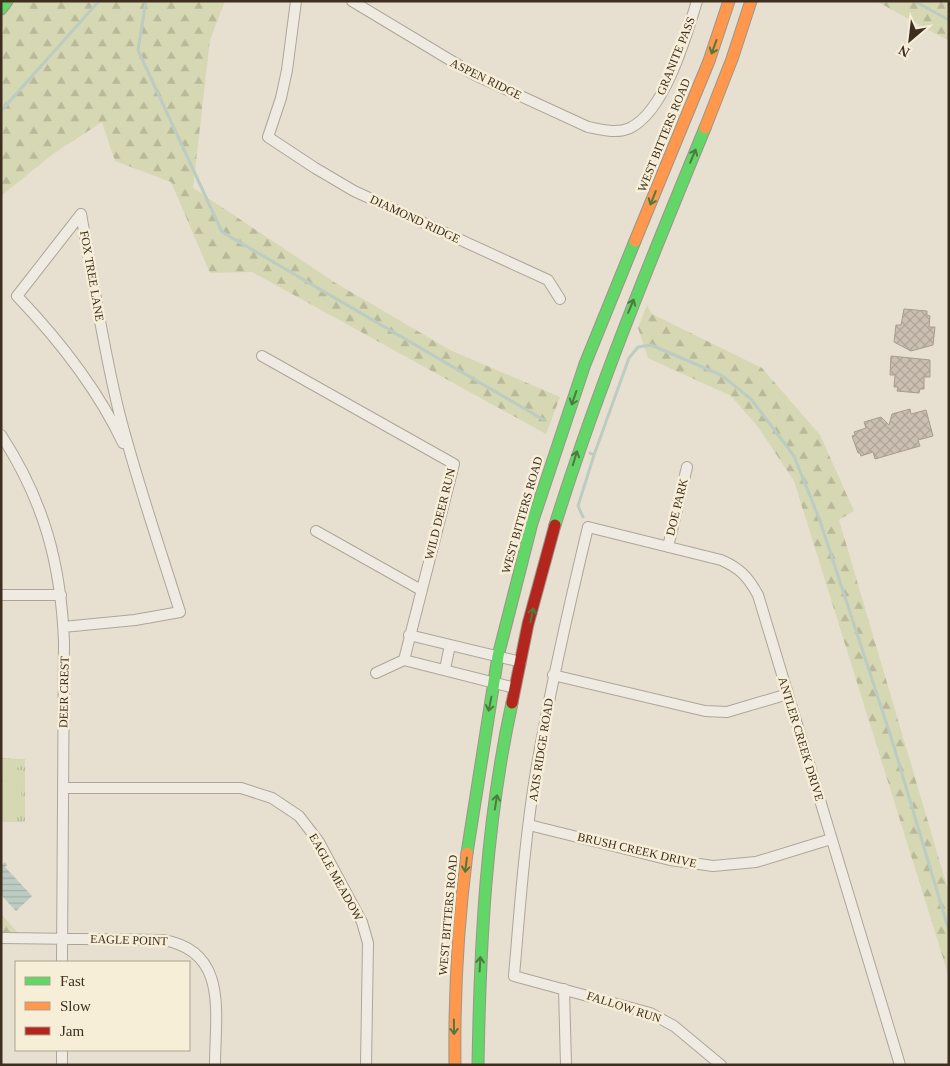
<svg xmlns="http://www.w3.org/2000/svg" width="950" height="1066" font-family="Georgia,serif">
  <style>
    .grass { fill: url(#grass-tufts) }
    .forest { fill: url(#forest-firs) }
    .pitch { fill: #d6d7b3 }
    .water { fill: url(#water-rules) }
    .lines { fill: none; stroke-linecap: round; stroke-linejoin: round }
    .stream { stroke: #bcccc2; stroke-width: 3 }
    .building { fill: url(#building-cross-hatch); stroke: #a89c90 }
    .street-casing { stroke: #ada599; stroke-width: 12 }
    .fast-casing { stroke: #9c958a; stroke-width: 13 }
    .slow-casing { stroke: #9c958a; stroke-width: 13 }
    .jam-casing { stroke: #9c958a; stroke-width: 13 }
    .street { stroke: #efebe3; stroke-width: 10 }
    .fast { stroke: #63d668; stroke-width: 11 }
    .slow { stroke: #ff974d; stroke-width: 11 }
    .jam { stroke: #b3261e; stroke-width: 11 }
    .oneway { stroke: #4e7a40 }
    .labels { text-anchor: middle; stroke-width: 5; stroke-linejoin: round; paint-order: stroke }
    .street-label { font-size: 12px; fill: #3d2e20; stroke: #f7eed8 }
  </style>
  <defs>
    <pattern id="grass-tufts" width="24" height="20" patternUnits="userSpaceOnUse" patternTransform="scale(1.25)"><rect width="24" height="20" fill="#d6d7b3"/><path d="M3 7l-1-3M5 7V3M7 7l1-3M15 17l-1-3M17 17v-4M19 17l1-3" fill="none" stroke="#b9b99a"/></pattern>
    <pattern id="forest-firs" width="22" height="20" patternUnits="userSpaceOnUse" patternTransform="scale(1.25)"><rect width="22" height="20" fill="#d6d7b3"/><path d="M5 1l3.5 6h-7zM16 11l3.5 6h-7z" fill="#b9b99a"/></pattern>
    <pattern id="water-rules" width="6" height="5" patternUnits="userSpaceOnUse" patternTransform="scale(1.25)"><rect width="6" height="5" fill="#bcccc2"/><path d="M0 2.5h6" fill="none" stroke="#a2b0a6"/></pattern>
    <pattern id="building-cross-hatch" width="8" height="8" patternUnits="userSpaceOnUse" patternTransform="scale(1.25)"><rect width="8" height="8" fill="#cbbfb2"/><path d="M0 0l8 8M0 8l8-8" fill="none" stroke="#afa499"/></pattern>
  </defs>
  <rect width="100%" height="100%" fill="#e7e0d1"/>
  <path class="grass" d="M 1,758 L 25,759 L 25,822 L 1,822 Z"/>
  <path class="forest" d="M 1,1 L 225,1 L 210,40 L 193,188 L 334,282 L 450,350 L 560,397 L 546,434 L 252,272 L 210,273 L 171,182 L 115,161 L 102,122 L 53,154 L 1,196 Z
    M 876,1 L 949,1 L 949,41 Z
    M 647,305 L 652,314 L 762,368 L 820,435 L 854,511 L 839,520 L 949,893 L 949,977 L 794,481 L 758,427 L 731,396 L 648,358 L 638,328 Z
    M 1,914 L 18,933 L 1,932 Z"/>
  <path class="pitch" d="M 3,770 L 22,770 L 21,811 L 2,811 Z"/>
  <path class="water" d="M 5,862 L 7,865 L 5,867 L 32,896 L 16,911 L 1,895 L 1,865 Z"/>
  <g class="lines">
    <path class="stream" d="M 146,1 L 138,50 L 222,232 L 544,420
      M 914,1 L 949,20
      M 1,111 L 99,1
      M 590,453 L 594,455 L 629,358 L 638,347 L 651,345 L 721,375 L 751,399 L 794,456 L 819,518 L 891,737 L 949,931
      M 583,517 L 578,506 L 594,455"/>
  </g>
  <path class="building" d="M 904,309 L 927,311 L 927,315 L 930,316 L 929,327 L 935,327 L 933,345 L 911,351 L 894,342 L 896,325 L 901,325 Z
    M 891,356 L 930,360 L 930,377 L 924,377 L 924,389 L 920,389 L 919,393 L 897,391 L 898,387 L 894,387 L 895,375 L 890,375 Z
    M 910,409 L 911,414 L 926,410 L 933,436 L 918,440 L 920,446 L 875,459 L 873,452 L 861,456 L 860,453 L 858,453 L 852,436 L 855,435 L 854,432 L 866,428 L 864,422 L 881,417 L 889,425 L 892,414 Z"/>
  <g class="lines">
    <g class="street-casing">
      <path id="street" d="M 296,1 L 287,70 L 281,98 L 268,137 L 315,168 L 354,191 L 548,280 L 560,299
        M 352,1 L 475,75 L 588,127 C 602,130 617,134 630,128 C 665,111 686,37 697,1
        M 81,214 L 17,296 C 60,341 97,388 123,443
        M 262,356 L 454,464 L 404,660 L 376,673
        M 1,435 C 44,501 61,564 64,642 L 62,962
        M 316,531 L 421,590
        M 668,547 L 687,467
        M 1,595 L 61,595
        M 63,627 L 135,620 L 180,612 C 159,545 136,479 119,412 C 103,347 93,280 81,214
        M 409,635 L 521,662
        M 404,660 L 515,688
        M 445,669 L 450,645
        M 553,675 L 705,711 L 727,712 L 788,694
        M 63,788 L 241,788 L 272,798 L 299,816 L 319,842 L 362,922 L 368,943 L 366,1065
        M 529,825 L 670,860 L 713,866 L 756,862 L 831,839
        M 1,938 L 163,940 C 229,951 215,1014 215,1065
        M 564,989 L 566,1065
        M 62,1050 L 62,1065
        M 721,1065 L 674,1026 L 650,1013 L 514,976 C 520,906 525,835 537,765 C 551,685 569,606 588,527 L 721,560 C 740,568 748,577 758,595 L 900,1065"/>
    </g>
    <g class="fast-casing">
      <path id="fast" d="M 1,9 L 7,1
        M 555,525 C 597,390 651,259 705,128
        M 467,853 L 498,656 L 532,523 L 585,364 L 635,241
        M 478,1065 C 480,944 486,822 512,703"/>
    </g>
    <g class="slow-casing">
      <path id="slow" d="M 705,128 L 732,59 L 751,1
        M 635,241 L 709,61 L 729,1
        M 455,1065 C 454,994 458,924 467,853"/>
    </g>
    <g class="jam-casing">
      <path id="jam" d="M 512,703 L 528,624 L 555,525"/>
    </g>
    <use href="#street" class="street"/>
    <use href="#fast" class="fast"/>
    <use href="#slow" class="slow"/>
    <use href="#jam" class="jam"/>
  </g>
  <defs><path id="oneway-shaft" d="M-6 0H5M1.5-3L5.5 0L1.5 3" fill="none" stroke-width="1.6" stroke-linecap="round" stroke-linejoin="round" transform="scale(1.25)"/></defs>
  <g class="oneway">
    <use href="#oneway-shaft" transform="translate(714 47) rotate(110)"/>
    <use href="#oneway-shaft" transform="translate(693 156) rotate(-67)"/>
    <use href="#oneway-shaft" transform="translate(653 198) rotate(112)"/>
    <use href="#oneway-shaft" transform="translate(631 306) rotate(-67)"/>
    <use href="#oneway-shaft" transform="translate(574 398) rotate(109)"/>
    <use href="#oneway-shaft" transform="translate(575 458) rotate(-73)"/>
    <use href="#oneway-shaft" transform="translate(532 615) rotate(-77)"/>
    <use href="#oneway-shaft" transform="translate(490 704) rotate(101)"/>
    <use href="#oneway-shaft" transform="translate(496 802) rotate(-81)"/>
    <use href="#oneway-shaft" transform="translate(466 865) rotate(97)"/>
    <use href="#oneway-shaft" transform="translate(480 964) rotate(-87)"/>
    <use href="#oneway-shaft" transform="translate(454 1027) rotate(89)"/>
  </g>
  <g class="labels">
    <g class="street-label">
      <text transform="translate(676 56) rotate(-68)" y="4">GRANITE PASS</text>
      <text transform="translate(486 79) rotate(26)" y="4">ASPEN RIDGE</text>
      <text transform="translate(664 135) rotate(-68)" y="4">WEST BITTERS ROAD</text>
      <text transform="translate(415 219) rotate(25)" y="4">DIAMOND RIDGE</text>
      <text transform="translate(92 276) rotate(80)" y="4">FOX TREE LANE</text>
      <text transform="translate(677 507) rotate(-76)" y="4">DOE PARK</text>
      <text transform="translate(440 514) rotate(-76)" y="4">WILD DEER RUN</text>
      <text transform="translate(522 515) rotate(-74)" y="4">WEST BITTERS ROAD</text>
      <text transform="translate(64 692) rotate(-89)" y="4">DEER CREST</text>
      <text transform="translate(801 739) rotate(73)" y="4">ANTLER CREEK DRIVE</text>
      <text transform="translate(541 750) rotate(-81)" y="4">AXIS RIDGE ROAD</text>
      <text transform="translate(637 850) rotate(13)" y="4">BRUSH CREEK DRIVE</text>
      <text transform="translate(336 877) rotate(61)" y="4">EAGLE MEADOW</text>
      <text transform="translate(448 915) rotate(-85)" y="4">WEST BITTERS ROAD</text>
      <text transform="translate(129 940) rotate(2)" y="4">EAGLE POINT</text>
      <text transform="translate(624 1007) rotate(18)" y="4">FALLOW RUN</text>
    </g>
  </g>
  <rect width="950" height="1066" fill="none" stroke="#3d2e20" stroke-width="5"/>
  <rect x="15" y="961" width="175" height="90" fill="#f7eed8" stroke="#ada18e"/>
  <rect x="25" y="977" width="25" height="8" fill="#63d668" stroke="#ada18e"/>
  <text x="60" y="986" font-size="15" fill="#3d2e20">Fast</text>
  <rect x="25" y="1002" width="25" height="8" fill="#ff974d" stroke="#ada18e"/>
  <text x="60" y="1011" font-size="15" fill="#3d2e20">Slow</text>
  <rect x="25" y="1027" width="25" height="8" fill="#b3261e" stroke="#ada18e"/>
  <text x="60" y="1036" font-size="15" fill="#3d2e20">Jam</text>
  <g transform="translate(910 40) rotate(208)" stroke="#f7eed8" stroke-width="4" paint-order="stroke">
  <path d="M0-4L9 19L0 12L-9 19Z" fill="#3d2e20"/>
  <text y="-8" font-size="14" font-weight="bold" text-anchor="middle" fill="#3d2e20">N</text>
  </g>
</svg>
